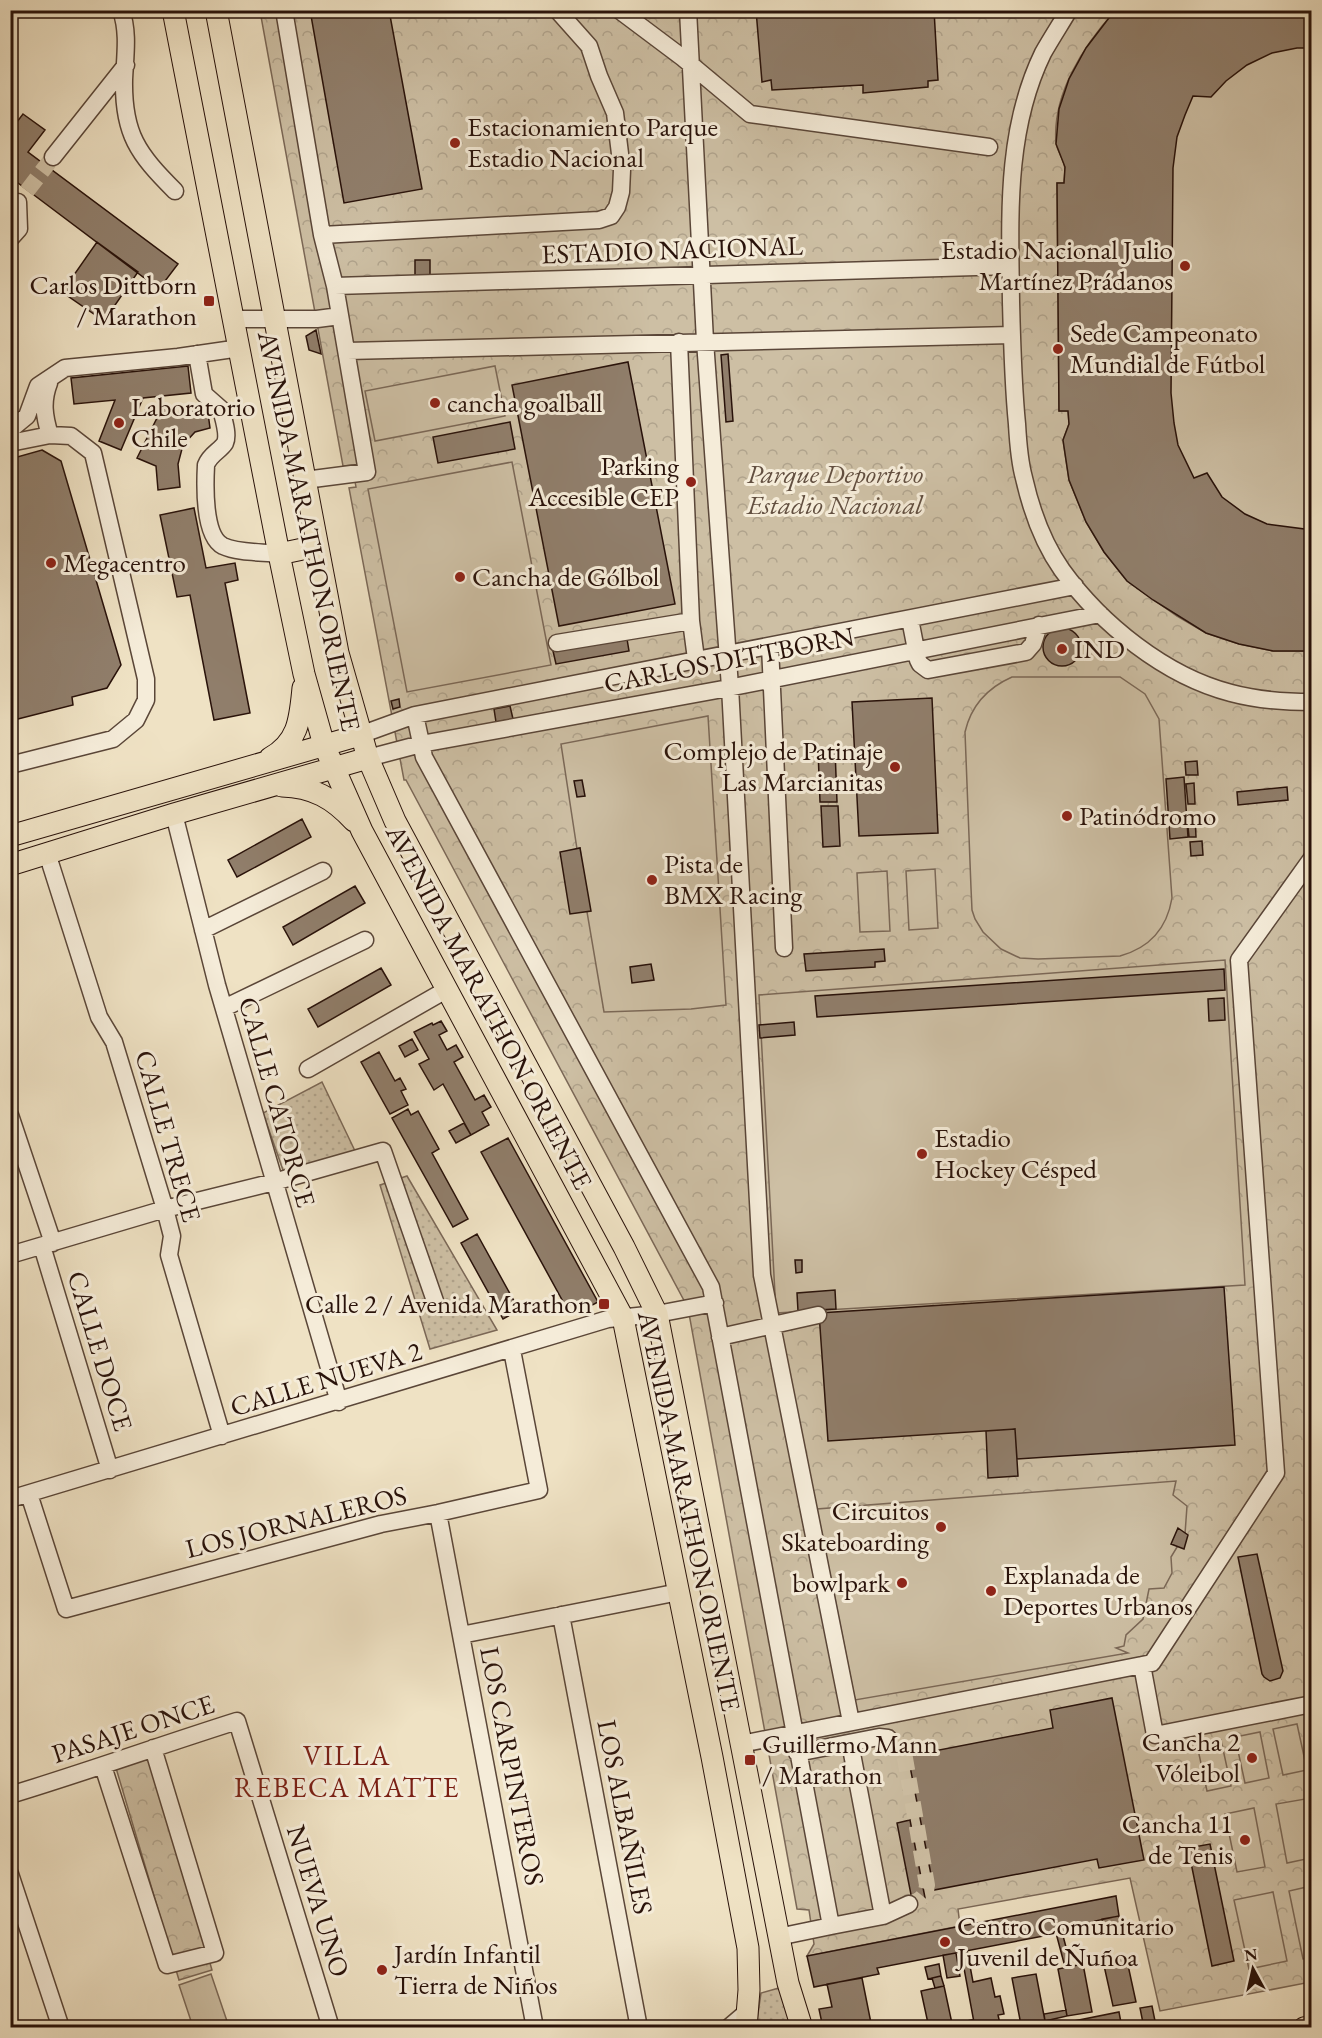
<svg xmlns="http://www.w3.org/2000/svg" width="1322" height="2038" font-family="'EB Garamond',serif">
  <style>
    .grass { fill: url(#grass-dots); stroke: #7b6857; stroke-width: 1.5 }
    .park { fill: url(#park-crowns); stroke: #7b6857; stroke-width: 1.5 }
    .pitch { fill: #cdbfa4; stroke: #7b6857; stroke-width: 1.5 }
    .building { fill: #907e6b; stroke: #29120a; stroke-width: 1.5 }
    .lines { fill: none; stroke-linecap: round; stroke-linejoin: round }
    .minor-tunnel { stroke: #d1c3a8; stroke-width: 16; stroke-dasharray: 16 8; stroke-linecap: butt }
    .minor-casing { stroke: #5a4638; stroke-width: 19 }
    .major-casing { stroke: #29120a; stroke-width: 23 }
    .minor { stroke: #f5ecd9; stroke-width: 16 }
    .major { stroke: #efe2c4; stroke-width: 21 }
    .poi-dot { fill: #8f2418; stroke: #f5ecd9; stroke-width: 2 }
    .labels { text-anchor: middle; stroke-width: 6; stroke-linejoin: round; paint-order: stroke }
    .poi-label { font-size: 27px; fill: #29120a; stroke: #f5ecd9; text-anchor: start }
    .street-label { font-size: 27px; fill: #29120a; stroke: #f5ecd9 }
    .park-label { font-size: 27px; font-style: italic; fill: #624f40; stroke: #f5ecd9 }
    .neighbourhood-label { font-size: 28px; letter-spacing: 1.5px; fill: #7a1f14; stroke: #f5ecd9 }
  </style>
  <defs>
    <pattern id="grass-dots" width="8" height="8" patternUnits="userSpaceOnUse" patternTransform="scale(1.5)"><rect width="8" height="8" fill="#cdbfa4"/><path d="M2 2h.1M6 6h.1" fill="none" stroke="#b0a38c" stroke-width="1.8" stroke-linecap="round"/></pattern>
    <pattern id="park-crowns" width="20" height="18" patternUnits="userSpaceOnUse" patternTransform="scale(1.5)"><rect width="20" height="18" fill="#cdbfa4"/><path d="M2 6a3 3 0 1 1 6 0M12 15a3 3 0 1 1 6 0" fill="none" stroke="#b0a38c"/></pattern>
  </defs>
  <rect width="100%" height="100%" fill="#efe2c4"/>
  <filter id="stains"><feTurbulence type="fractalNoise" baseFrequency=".00333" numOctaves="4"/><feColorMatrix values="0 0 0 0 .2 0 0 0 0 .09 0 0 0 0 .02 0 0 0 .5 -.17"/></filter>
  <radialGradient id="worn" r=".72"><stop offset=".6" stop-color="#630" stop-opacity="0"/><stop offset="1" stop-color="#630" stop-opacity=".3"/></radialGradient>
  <path class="grass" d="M 322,1082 L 356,1153 L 284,1173 L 263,1113 Z
    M 407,1176 L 497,1330 L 430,1349 L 380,1185 Z
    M 779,1988 L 792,2027 L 756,2028 L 761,1993 Z"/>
  <path class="park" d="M 260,11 L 1311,11 L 1311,1982 L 1160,2011 L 1130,1878 L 958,1909 L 960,1926 L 807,1956 L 814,1944 L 809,1910 L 797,1909 L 688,1308 L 406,780 L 404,780 L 349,488 L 356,487 L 352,465 L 343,466 Z
    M 150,1756 L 212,1970 L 179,1980 L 116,1768 Z"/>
  <path class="pitch" d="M 1115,11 L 1311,11 L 1311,651 L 1273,651 L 1239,644 L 1206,633 L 1177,616 L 1127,581 L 1104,552 L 1086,522 L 1069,480 L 1063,440 L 1069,424 L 1068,411 L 1059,411 L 1057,183 L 1064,183 C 1064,177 1066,170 1064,164 C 1062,157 1057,150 1056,143 C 1052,94 1084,45 1115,11 Z
    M 495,366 L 505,416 L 375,441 L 365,391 Z
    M 512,462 L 551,665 L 407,692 L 368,489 Z
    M 1012,677 L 1120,677 L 1145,694 L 1159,719 L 1172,898 C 1167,928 1149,948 1120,956 L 1038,959 L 1020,958 L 1001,949 L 983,932 L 975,919 L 972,910 L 971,888 L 965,732 C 971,706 987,688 1012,677 Z
    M 708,716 L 726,1005 L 691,1009 L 604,1012 L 587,912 L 580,848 L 577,849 L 561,744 Z
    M 935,869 L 938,928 L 909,930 L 906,871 Z
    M 887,871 L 890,931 L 860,932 L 857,873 Z
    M 1225,960 L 1245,1285 L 776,1313 L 759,995 Z
    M 1176,1481 L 1173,1495 L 1187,1506 L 1185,1534 L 1171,1557 L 1172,1573 L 1164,1588 L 1149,1589 L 1143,1619 L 1126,1635 L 1124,1646 L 1116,1648 L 1128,1653 L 855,1700 L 817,1509 Z
    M 1297,1724 L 1307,1770 L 1283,1775 L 1273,1729 Z
    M 1260,1732 L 1269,1778 L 1245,1783 L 1235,1737 Z
    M 1221,1740 L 1231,1786 L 1207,1791 L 1197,1745 Z
    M 1305,1799 L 1311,1834 L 1311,1858 L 1287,1863 L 1276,1804 Z
    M 1254,1808 L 1265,1867 L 1237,1872 L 1225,1814 Z
    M 1311,1886 L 1311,1958 L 1303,1959 L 1289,1891 Z
    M 1273,1892 L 1287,1961 L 1249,1969 L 1234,1900 Z
    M 211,1974 L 229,2027 L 193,2027 L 179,1985 Z"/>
  <path class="building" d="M 310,10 L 389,10 L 422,189 L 344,203 Z
    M 756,10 L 934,10 L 938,80 L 928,81 L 928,87 L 863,93 L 863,85 L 772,90 L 771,80 L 762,82 Z
    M 1115,10 L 1312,10 L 1312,48 L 1297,48 L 1272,53 L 1247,65 L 1226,81 L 1211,97 L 1193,96 L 1185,115 L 1177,137 L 1173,168 L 1171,393 L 1174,423 L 1178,445 L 1194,478 L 1207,473 L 1222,497 L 1245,514 L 1267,524 L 1312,530 L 1312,651 L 1273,651 L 1239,644 L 1206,633 L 1153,600 L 1127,581 L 1104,552 L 1086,522 L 1069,480 L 1063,440 L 1069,424 L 1068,411 L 1059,411 L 1057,183 L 1064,183 L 1065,167 L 1056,144 L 1059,109 L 1069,79 L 1086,48 Z
    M 23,114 L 45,130 L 28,152 L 178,264 L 159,289 L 10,177 L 10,131 Z
    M 97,242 L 138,272 L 104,321 L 62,292 Z
    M 415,260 L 430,260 L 430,275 L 415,276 Z
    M 316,330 L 321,354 L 309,350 L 306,336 Z
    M 728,354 L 733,421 L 726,422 L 721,355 Z
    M 628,362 L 675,604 L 559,626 L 512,385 Z
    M 188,366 L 191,393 L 143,398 L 121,450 L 99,441 L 115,400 L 74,404 L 71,378 Z
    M 163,406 L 183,415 L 207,406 L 210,428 L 195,432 L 183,445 L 178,464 L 180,487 L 158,490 L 156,466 L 137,458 Z
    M 510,422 L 515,449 L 438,463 L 433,437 Z
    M 42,450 L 61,461 L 121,665 L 107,688 L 72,697 L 73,705 L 10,721 L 10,459 Z
    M 194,508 L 206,568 L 235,563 L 238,580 L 225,583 L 250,713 L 214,720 L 190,595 L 177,597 L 160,515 Z
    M1043 647a19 19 0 1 1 38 0a19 19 0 1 1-38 0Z
    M 627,639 L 629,651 L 556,664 L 553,651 Z
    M 932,698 L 938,833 L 859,836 L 852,702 Z
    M 399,699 L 400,707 L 393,709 L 391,701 Z
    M 510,706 L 513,719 L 496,722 L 494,709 Z
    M 835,749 L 837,802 L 820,802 L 818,750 Z
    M 1197,761 L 1198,775 L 1186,775 L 1185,762 Z
    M 1184,777 L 1188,837 L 1170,839 L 1166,779 Z
    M 582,780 L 585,796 L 577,797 L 574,781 Z
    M 1194,783 L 1195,804 L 1188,804 L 1186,784 Z
    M 1287,787 L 1288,800 L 1238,805 L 1237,792 Z
    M 821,806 L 838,806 L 840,846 L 823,847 Z
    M 1195,816 L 1196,837 L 1189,837 L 1187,817 Z
    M 302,819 L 311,837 L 237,877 L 228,860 Z
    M 1202,841 L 1203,855 L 1191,856 L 1190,842 Z
    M 580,848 L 591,911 L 570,914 L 560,852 Z
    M 355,886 L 365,903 L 293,945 L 283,927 Z
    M 884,949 L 885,961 L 875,962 L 875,967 L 806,971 L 804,954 Z
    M 651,964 L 654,980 L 632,983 L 630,967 Z
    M 381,968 L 391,985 L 318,1027 L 308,1009 Z
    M 1224,969 L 1225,990 L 817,1017 L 815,996 Z
    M 1224,998 L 1225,1020 L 1209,1021 L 1208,999 Z
    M 441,1021 L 447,1031 L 439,1035 L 447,1050 L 456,1045 L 463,1057 L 454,1062 L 475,1100 L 484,1095 L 491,1107 L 482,1112 L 489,1125 L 471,1135 L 443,1084 L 434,1090 L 419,1064 L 429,1059 L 414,1032 L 432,1023 L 433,1025 Z
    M 794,1022 L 795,1035 L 760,1038 L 759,1025 Z
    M 412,1039 L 418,1050 L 405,1057 L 399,1046 Z
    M 379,1052 L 395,1081 L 400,1078 L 406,1089 L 401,1091 L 408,1105 L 390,1114 L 361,1062 Z
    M 408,1109 L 411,1115 L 418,1111 L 439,1149 L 432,1153 L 468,1219 L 453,1227 L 392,1118 Z
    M 464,1123 L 471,1135 L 456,1143 L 449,1131 Z
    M 508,1138 L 598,1302 L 583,1310 L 578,1301 L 566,1307 L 481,1152 Z
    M 477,1234 L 519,1310 L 503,1319 L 461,1243 Z
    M 795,1260 L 802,1260 L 802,1272 L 796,1273 Z
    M 1224,1287 L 1235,1445 L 1017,1459 L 1015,1429 L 828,1441 L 819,1313 Z
    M 835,1290 L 836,1309 L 798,1311 L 797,1293 Z
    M 1015,1429 L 1018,1476 L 988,1478 L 986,1431 Z
    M 1178,1528 L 1188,1535 L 1184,1549 L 1171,1544 Z
    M 1257,1554 L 1283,1671 L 1280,1678 L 1270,1681 L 1264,1677 L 1262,1674 L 1238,1557 Z
    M 1112,1698 L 1144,1860 L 1099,1868 L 1097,1859 L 934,1890 L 908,1756 L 1053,1728 L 1050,1710 Z
    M 910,1820 L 926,1903 L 913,1905 L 897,1823 Z
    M 1210,1844 L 1234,1961 L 1212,1966 L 1188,1848 Z
    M 1116,1896 L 1119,1916 L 1095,1921 L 1096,1926 L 877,1968 L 879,1974 L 814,1987 L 807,1956 Z
    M 1119,1916 L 1122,1929 L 1104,1932 L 1102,1919 Z
    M 1062,1932 L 1071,1966 L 1065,1967 L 1056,1933 Z
    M 967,1950 L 973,1982 L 991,1978 L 995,1997 L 1000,1996 L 1004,2014 L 998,2015 L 1001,2028 L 975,2028 L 961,1952 Z
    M 956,1953 L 960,1976 L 947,1978 L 943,1955 Z
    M 1126,1956 L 1136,2002 L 1113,2006 L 1103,1961 Z
    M 939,1964 L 941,1976 L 928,1979 L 925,1967 Z
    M 1083,1964 L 1092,2012 L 1067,2016 L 1058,1969 Z
    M 1036,1974 L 1045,2021 L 1021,2025 L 1012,1978 Z
    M 941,1976 L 944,1986 L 935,1988 L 932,1978 Z
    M 862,1978 L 872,2028 L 823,2028 L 819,2009 L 832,2007 L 827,1984 Z
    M 944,1986 L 953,2028 L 929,2028 L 921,1991 Z
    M 1152,2006 L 1156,2026 L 1144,2028 L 1140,2008 Z
    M 1066,2010 L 1067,2016 L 1045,2021 L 1044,2014 Z
    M 1119,2012 L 1122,2028 L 1039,2028 Z
    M 972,2020 L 973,2028 L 953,2028 L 952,2024 Z
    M 1037,2022 L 1038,2028 L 1010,2028 L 1021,2025 Z"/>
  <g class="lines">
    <path class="minor-tunnel" d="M 27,191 L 53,157
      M 888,1738 L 899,1746 L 905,1758 L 927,1885 C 926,1896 920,1901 909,1904"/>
    <g class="minor-casing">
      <path id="minor" d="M 121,10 C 129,33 125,56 124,80 C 123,134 138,154 175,191
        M 284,10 L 322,235 L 335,286 L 367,472 L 305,480
        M 619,10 L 683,58 L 750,114 L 989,147
        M 688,10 L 705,341 L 730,687 L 762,1275 L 851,1722
        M 1069,10 C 1060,25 1051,39 1043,53 C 1005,131 1010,218 1011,302 C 1012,343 1013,384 1017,424 C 1018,442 1019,460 1024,478 C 1031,509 1043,543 1062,570 C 1101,624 1165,676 1231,693 C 1257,700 1285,702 1312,702
        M 53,157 L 126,65
        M 322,235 L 599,220 L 611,216 L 617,207 L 621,192 L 622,170 L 615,113 L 599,76 L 589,46 L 557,10
        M 10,239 L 19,229 L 18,202
        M 335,286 L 1010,266
        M 234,319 L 317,319 L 340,316
        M 679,342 L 691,621 L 696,659
        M 347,351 L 1012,335
        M 197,354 L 204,394 L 221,409 C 223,418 229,434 225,443 C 220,451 210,454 206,465 C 205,484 203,536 223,546 C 238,553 262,552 279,554
        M 49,383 C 42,401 44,416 50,435
        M 10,430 L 27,416 L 38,386 L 65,368 L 178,357 L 240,348
        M 10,443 L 50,435 L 71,436 L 93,453 L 146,679 L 146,700 L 136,720 L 113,739 L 10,765
        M 910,619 L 918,660 L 920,664 L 928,670 L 1026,652 L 1033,644 L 1039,625
        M 557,643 L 691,621
        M 770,646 L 784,948
        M 415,715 L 424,757 L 711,1287 L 831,1926 L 883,1916 L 909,1904
        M 360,735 L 415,715 L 1075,586
        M 368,758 L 421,744 L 723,689 L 1100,614
        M 174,814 L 217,985 L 339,1402
        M 47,853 L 99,1017 L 114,1042 L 165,1209 L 172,1236 L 169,1255 L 222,1436
        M 1312,858 L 1239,960 L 1276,1473 L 1152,1663 L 1142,1665 L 1155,1735 L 1312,1704
        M 203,930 L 323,871
        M 224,1008 L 365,940
        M 308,1069 L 446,990
        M 10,1115 L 53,1243
        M 42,1246 L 110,1470
        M 10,1255 L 165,1209 L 274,1182 L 383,1151 L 435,1301
        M 720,1337 L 818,1315
        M 29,1494 L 66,1609 L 381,1524 L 438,1513 L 539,1490 L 512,1350
        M 10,1499 L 608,1319 L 657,1314 L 715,1303
        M 438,1513 L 535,2028
        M 561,1615 L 639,2028
        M 461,1635 L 679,1592
        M 850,1743 L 883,1916
        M 741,1744 L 1142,1665
        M 797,1753 L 879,1737 L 888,1738
        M 103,1766 L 167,1965 L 215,1953 L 153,1748
        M 10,1795 C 86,1772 161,1745 237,1721 L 331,2028
        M 10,1874 L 61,2028
        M 778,1937 L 831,1926
        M 728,2028 L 748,2011"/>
    </g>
    <g class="major-casing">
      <path id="major" d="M 173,10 L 279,554 L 304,674 L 324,745 L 362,831 L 623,1318 L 712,1757 L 748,1948 L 749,1990 L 746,2028
        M 216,10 L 338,653 L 368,758 L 395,821 L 624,1247 L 657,1314 L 788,1983 L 802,2028
        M 279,554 L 317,546
        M 270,758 C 299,742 300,718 303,688
        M 282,786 C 313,787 333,798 354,821
        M 10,836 L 360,735
        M 10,865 L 174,814 L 368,758
        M 1304,2028 L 1312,2026"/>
    </g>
    <use href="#minor" class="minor"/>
    <use href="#major" class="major"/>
  </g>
  <g class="poi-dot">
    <circle cx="455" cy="143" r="6"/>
    <circle cx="1185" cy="266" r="6"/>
    <rect x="203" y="295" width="12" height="12" rx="3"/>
    <circle cx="1058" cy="349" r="6"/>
    <circle cx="435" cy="403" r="6"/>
    <circle cx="119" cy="423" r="6"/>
    <circle cx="691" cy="482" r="6"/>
    <circle cx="51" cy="563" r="6"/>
    <circle cx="460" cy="577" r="6"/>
    <circle cx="1062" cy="649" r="6"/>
    <circle cx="895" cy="767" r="6"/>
    <circle cx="1067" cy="816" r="6"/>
    <circle cx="652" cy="880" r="6"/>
    <circle cx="922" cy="1154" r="6"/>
    <rect x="598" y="1298" width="12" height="12" rx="3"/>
    <circle cx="941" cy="1527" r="6"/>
    <circle cx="902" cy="1583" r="6"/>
    <circle cx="991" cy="1591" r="6"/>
    <circle cx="1252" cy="1758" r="6"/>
    <rect x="744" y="1754" width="12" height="12" rx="3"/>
    <circle cx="1245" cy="1840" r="6"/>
    <circle cx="945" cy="1942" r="6"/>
    <circle cx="382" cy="1970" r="6"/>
  </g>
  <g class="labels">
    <g class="poi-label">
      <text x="467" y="136">Estacionamiento Parque<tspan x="467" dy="31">Estadio Nacional</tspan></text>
      <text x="1173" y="259" text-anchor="end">Estadio Nacional Julio<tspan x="1173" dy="31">Martínez Prádanos</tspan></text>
      <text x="197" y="294" text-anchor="end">Carlos Dittborn<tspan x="197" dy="31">/ Marathon</tspan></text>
      <text x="1070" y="342">Sede Campeonato<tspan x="1070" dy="31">Mundial de Fútbol</tspan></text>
      <text x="447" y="412">cancha goalball</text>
      <text x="131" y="416">Laboratorio<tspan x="131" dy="31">Chile</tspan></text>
      <text x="679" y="475" text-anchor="end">Parking<tspan x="679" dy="31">Accesible CEP</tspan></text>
      <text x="63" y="572">Megacentro</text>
      <text x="472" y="586">Cancha de Gólbol</text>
      <text x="1074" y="658">IND</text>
      <text x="883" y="760" text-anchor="end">Complejo de Patinaje<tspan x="883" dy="31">Las Marcianitas</tspan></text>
      <text x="1079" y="825">Patinódromo</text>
      <text x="664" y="873">Pista de<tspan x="664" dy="31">BMX Racing</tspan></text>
      <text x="934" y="1147">Estadio<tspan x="934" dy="31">Hockey Césped</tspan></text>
      <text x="592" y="1313" text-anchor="end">Calle 2 / Avenida Marathon</text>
      <text x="929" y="1520" text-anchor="end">Circuitos<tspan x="929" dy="31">Skateboarding</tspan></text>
      <text x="1003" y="1584">Explanada de<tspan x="1003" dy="31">Deportes Urbanos</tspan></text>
      <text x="890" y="1592" text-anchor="end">bowlpark</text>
      <text x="1240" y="1751" text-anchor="end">Cancha 2<tspan x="1240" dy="31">Vóleibol</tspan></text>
      <text x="762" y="1753">Guillermo Mann<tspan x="762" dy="31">/ Marathon</tspan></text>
      <text x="1233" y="1833" text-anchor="end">Cancha 11<tspan x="1233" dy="31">de Tenis</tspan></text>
      <text x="957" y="1935">Centro Comunitario<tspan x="957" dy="31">Juvenil de Ñuñoa</tspan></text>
      <text x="394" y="1963">Jardín Infantil<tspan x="394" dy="31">Tierra de Niños</tspan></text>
    </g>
    <g class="street-label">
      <text transform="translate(672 250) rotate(-2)" y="9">ESTADIO NACIONAL</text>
      <text transform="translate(309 531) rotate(78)" y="9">AVENIDA MARATHON ORIENTE</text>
      <text transform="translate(729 660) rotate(-11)" y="9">CARLOS DITTBORN</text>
      <text transform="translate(489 1007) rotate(62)" y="9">AVENIDA MARATHON ORIENTE</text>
      <text transform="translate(277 1102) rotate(74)" y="9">CALLE CATORCE</text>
      <text transform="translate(168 1136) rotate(74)" y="9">CALLE TRECE</text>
      <text transform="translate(100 1351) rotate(73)" y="9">CALLE DOCE</text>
      <text transform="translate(326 1379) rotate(-17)" y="9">CALLE NUEVA 2</text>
      <text transform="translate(689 1511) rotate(78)" y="9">AVENIDA MARATHON ORIENTE</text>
      <text transform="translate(296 1522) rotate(-14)" y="9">LOS JORNALEROS</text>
      <text transform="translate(133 1729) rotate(-18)" y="9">PASAJE ONCE</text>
      <text transform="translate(512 1766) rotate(79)" y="9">LOS CARPINTEROS</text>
      <text transform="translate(625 1817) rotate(79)" y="9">LOS ALBAÑILES</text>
      <text transform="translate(318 1901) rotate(73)" y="9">NUEVA UNO</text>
    </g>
    <g class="park-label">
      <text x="835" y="483">Parque Deportivo<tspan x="835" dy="31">Estadio Nacional</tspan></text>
    </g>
    <g class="neighbourhood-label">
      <text x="347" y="1765">VILLA<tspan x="347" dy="32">REBECA MATTE</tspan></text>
    </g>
  </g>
  <rect width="1322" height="2038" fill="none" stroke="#efe2c4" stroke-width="36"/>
  <rect x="12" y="12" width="1298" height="2014" fill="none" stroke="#29120a" stroke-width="3"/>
  <rect x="18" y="18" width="1286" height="2002" fill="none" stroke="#29120a" stroke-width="1.5"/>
  <g transform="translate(1253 1969) rotate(352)" stroke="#f5ecd9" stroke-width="4.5" paint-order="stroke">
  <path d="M0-4.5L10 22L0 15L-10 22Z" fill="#29120a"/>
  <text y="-9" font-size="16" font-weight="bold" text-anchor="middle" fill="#29120a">N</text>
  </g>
  <rect width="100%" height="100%" filter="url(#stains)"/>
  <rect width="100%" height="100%" fill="url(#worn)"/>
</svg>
